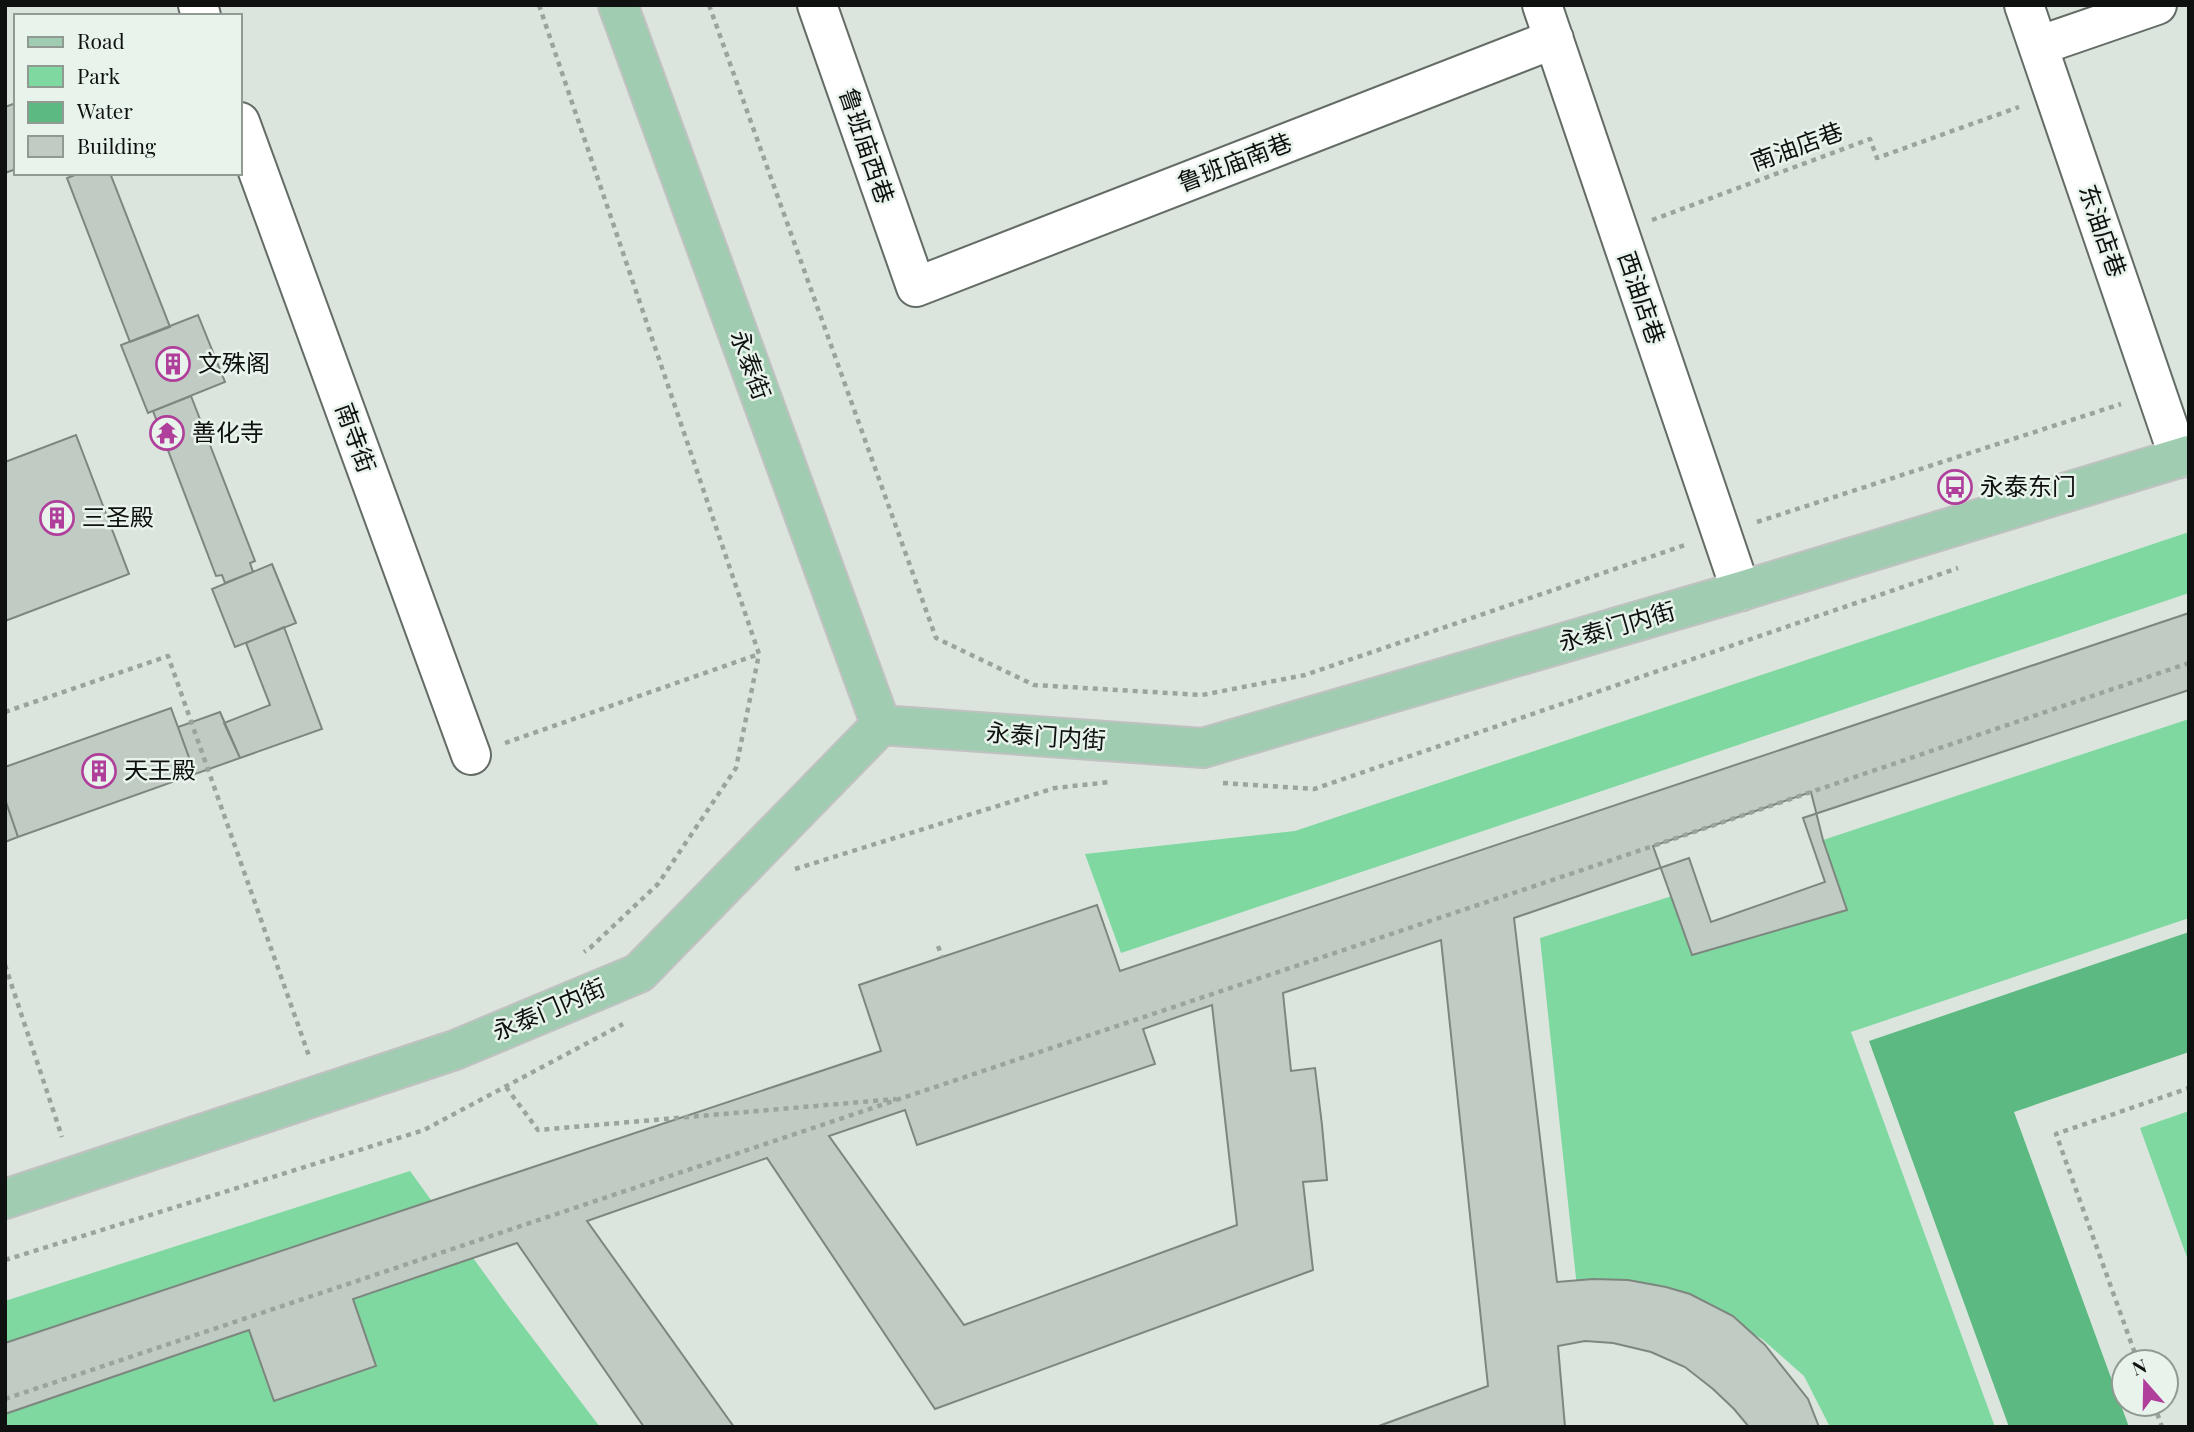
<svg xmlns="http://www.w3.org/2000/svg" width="2194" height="1432" font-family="'Playfair Display','Noto Sans SC',serif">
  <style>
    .green { fill: #7ed8a0 }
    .water { fill: #5cb981 }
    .building { fill: #c0cbc3; stroke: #7d867f; stroke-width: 2; fill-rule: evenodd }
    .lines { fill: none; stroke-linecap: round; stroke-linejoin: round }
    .minor-casing { stroke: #636c65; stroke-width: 42 }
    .major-casing { stroke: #c0c1c1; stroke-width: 42 }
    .path { stroke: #9ba39d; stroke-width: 4.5; stroke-dasharray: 5 5; stroke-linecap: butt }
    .minor { stroke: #fff; stroke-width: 38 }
    .major { stroke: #a0cdb1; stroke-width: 38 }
    .labels { text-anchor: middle; stroke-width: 5; stroke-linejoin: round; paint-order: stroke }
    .street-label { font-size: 24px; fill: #0e110f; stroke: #e8f3eb }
    .poi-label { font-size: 24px; fill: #0e110f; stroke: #e8f3eb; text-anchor: start }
  </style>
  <rect width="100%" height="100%" fill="#dbe5de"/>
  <path class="green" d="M 2189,532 L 2189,593 L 1121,953 L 1085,854 L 1295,831 Z
    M 2189,719 L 2189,918 L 1851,1032 L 1995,1427 L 1830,1427 L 1804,1376 L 1762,1339 L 1714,1312 L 1578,1297 L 1540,938 L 1672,896 L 1692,955 L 1847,910 L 1823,840 Z
    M 2189,1111 L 2189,1263 L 2140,1128 Z
    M 410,1171 L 505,1302 L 600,1427 L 5,1427 L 5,1301 Z"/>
  <path class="water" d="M 2189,932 L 2189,1052 L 2014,1112 L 2129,1427 L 2009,1427 L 1869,1041 Z"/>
  <path class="building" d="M 16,103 L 16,169 L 5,173 L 5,107 Z
    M 80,173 L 110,173 L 170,327 L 130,342 L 67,178 Z
    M 198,315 L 225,382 L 148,413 L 121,345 Z
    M 191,396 L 255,561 L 250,563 L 253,572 L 225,583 L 222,575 L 216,576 L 153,411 Z
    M 76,435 L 129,574 L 5,621 L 5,462 Z
    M 272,564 L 296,623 L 235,647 L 212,589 Z
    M 2189,613 L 2189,690 L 1803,818 L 1825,882 L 1711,922 L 1689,858 L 1514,918 L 1557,1282 L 1593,1279 L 1628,1280 L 1666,1287 L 1690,1294 L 1733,1316 L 1765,1345 L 1808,1399 L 1819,1427 L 1749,1427 L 1734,1409 L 1713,1389 L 1685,1367 L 1651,1352 L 1613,1343 L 1585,1341 L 1558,1346 L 1565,1427 L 1376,1427 L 1488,1386 L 1441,940 L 1283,993 L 1291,1071 L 1315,1068 L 1322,1125 L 1327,1180 L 1303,1182 L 1313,1270 L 935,1409 L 767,1158 L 587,1221 L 734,1427 L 644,1427 L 517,1243 L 353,1299 L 376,1366 L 274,1401 L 249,1330 L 5,1414 L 5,1343 L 881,1051 L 859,985 L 1097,905 L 1120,971 ZM 1212,1005 L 1237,1225 L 964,1325 L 829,1136 L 905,1110 L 917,1145 L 1155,1064 L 1143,1029 Z
    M 284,627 L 322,729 L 240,758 L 224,723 L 270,705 L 246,643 Z
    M 171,708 L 195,774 L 18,837 L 5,799 L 5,767 Z
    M 220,712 L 240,758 L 195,774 L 178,727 Z
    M 1811,792 L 1823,840 L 1847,910 L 1692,955 L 1653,846 Z
    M 5,799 L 18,837 L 5,842 Z"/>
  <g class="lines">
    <g class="minor-casing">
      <path id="minor" d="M 198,5 L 201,16
        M 817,5 L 916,287 L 1554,39
        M 1542,5 L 1741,591
        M 2024,5 L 2179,458
        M 2038,46 L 2157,5
        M 240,122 L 471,755"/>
    </g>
    <g class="major-casing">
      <path id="major" d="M 618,5 L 881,725
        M 5,1199 L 455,1050 L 639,973 L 881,725 L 1203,748 L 1741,591 L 2189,455"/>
    </g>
    <path class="path" d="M 539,5 L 759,654 L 736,768 L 658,884 L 590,948 L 584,952
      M 709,5 L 936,638 L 1034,685 L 1202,695 L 1305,675 L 1685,545
      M 1652,220 L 1870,139 L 1877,158 L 2019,107
      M 1757,522 L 2121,404
      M 5,712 L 168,656 L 309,1056
      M 505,743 L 759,654
      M 1223,783 L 1314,789 L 1958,568
      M 795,869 L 1055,788 L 1110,782
      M 938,946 L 942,957
      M 5,965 L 62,1137
      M 506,1087 L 538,1130 L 896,1099
      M 5,1260 L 424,1130 L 623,1024
      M 2138,1362 L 2056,1134 L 2189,1088
      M 5,1399 L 1603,863 L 2189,663
      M 2154,1404 L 2162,1427"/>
    <use href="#minor" class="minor"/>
    <use href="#major" class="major"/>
  </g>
  <defs>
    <g id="building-ring" transform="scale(1.75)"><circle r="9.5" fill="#e8f3eb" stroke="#af3f9b" stroke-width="1.5"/><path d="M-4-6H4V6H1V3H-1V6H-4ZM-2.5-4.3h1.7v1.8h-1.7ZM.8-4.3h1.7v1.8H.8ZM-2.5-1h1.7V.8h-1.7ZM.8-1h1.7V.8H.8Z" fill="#af3f9b"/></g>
    <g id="temple-ring" transform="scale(1.75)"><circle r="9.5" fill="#e8f3eb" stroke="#af3f9b" stroke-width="1.5"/><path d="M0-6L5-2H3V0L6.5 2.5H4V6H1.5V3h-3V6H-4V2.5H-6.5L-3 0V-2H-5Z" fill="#af3f9b"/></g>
    <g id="bus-ring" transform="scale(1.75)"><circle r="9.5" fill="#e8f3eb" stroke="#af3f9b" stroke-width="1.5"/><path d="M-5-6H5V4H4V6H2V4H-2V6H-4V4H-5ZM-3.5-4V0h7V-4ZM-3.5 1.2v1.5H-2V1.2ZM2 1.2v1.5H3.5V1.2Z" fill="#af3f9b"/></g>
  </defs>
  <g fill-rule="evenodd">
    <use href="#building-ring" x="173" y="364"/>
    <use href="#temple-ring" x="167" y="433"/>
    <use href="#bus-ring" x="1955" y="487"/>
    <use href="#building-ring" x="57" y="518"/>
    <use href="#building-ring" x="99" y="771"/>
  </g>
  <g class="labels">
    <g class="street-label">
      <text transform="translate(866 146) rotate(71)" y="8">鲁班庙西巷</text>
      <text transform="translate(1797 147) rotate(-20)" y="8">南油店巷</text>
      <text transform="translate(1235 163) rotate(-21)" y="8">鲁班庙南巷</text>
      <text transform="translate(2102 231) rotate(71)" y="8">东油店巷</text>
      <text transform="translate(1641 298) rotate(71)" y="8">西油店巷</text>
      <text transform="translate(750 365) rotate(70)" y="8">永泰街</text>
      <text transform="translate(355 438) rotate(70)" y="8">南寺街</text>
      <text transform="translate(1617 627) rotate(-16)" y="8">永泰门内街</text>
      <text transform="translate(1046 737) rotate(4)" y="8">永泰门内街</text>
      <text transform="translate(549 1010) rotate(-23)" y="8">永泰门内街</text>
    </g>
    <g class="poi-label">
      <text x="198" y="372">文殊阁</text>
      <text x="192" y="441">善化寺</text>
      <text x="1980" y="495">永泰东门</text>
      <text x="82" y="526">三圣殿</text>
      <text x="124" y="779">天王殿</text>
    </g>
  </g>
  <rect width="2194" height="1432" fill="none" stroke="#0e110f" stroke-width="14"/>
  <rect x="14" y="14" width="228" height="161" fill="#e8f3eb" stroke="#919993" stroke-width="2"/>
  <rect x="28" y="37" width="35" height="10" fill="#a0cdb1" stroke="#919993" stroke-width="2"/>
  <text x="77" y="49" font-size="21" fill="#0e110f">Road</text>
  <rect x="28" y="66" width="35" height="21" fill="#7ed8a0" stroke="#919993" stroke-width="2"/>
  <text x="77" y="84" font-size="21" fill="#0e110f">Park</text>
  <rect x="28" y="102" width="35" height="21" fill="#5cb981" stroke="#919993" stroke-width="2"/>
  <text x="77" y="119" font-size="21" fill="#0e110f">Water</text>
  <rect x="28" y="136" width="35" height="21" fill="#c0cbc3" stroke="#919993" stroke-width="2"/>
  <text x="77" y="154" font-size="21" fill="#0e110f">Building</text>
  <g transform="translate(2145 1383) rotate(340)"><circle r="33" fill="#e8f3eb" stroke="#919993" stroke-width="2"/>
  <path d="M0-5L12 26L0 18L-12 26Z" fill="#af3f9b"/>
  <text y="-10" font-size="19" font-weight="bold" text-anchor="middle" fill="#0e110f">N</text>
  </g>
</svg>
